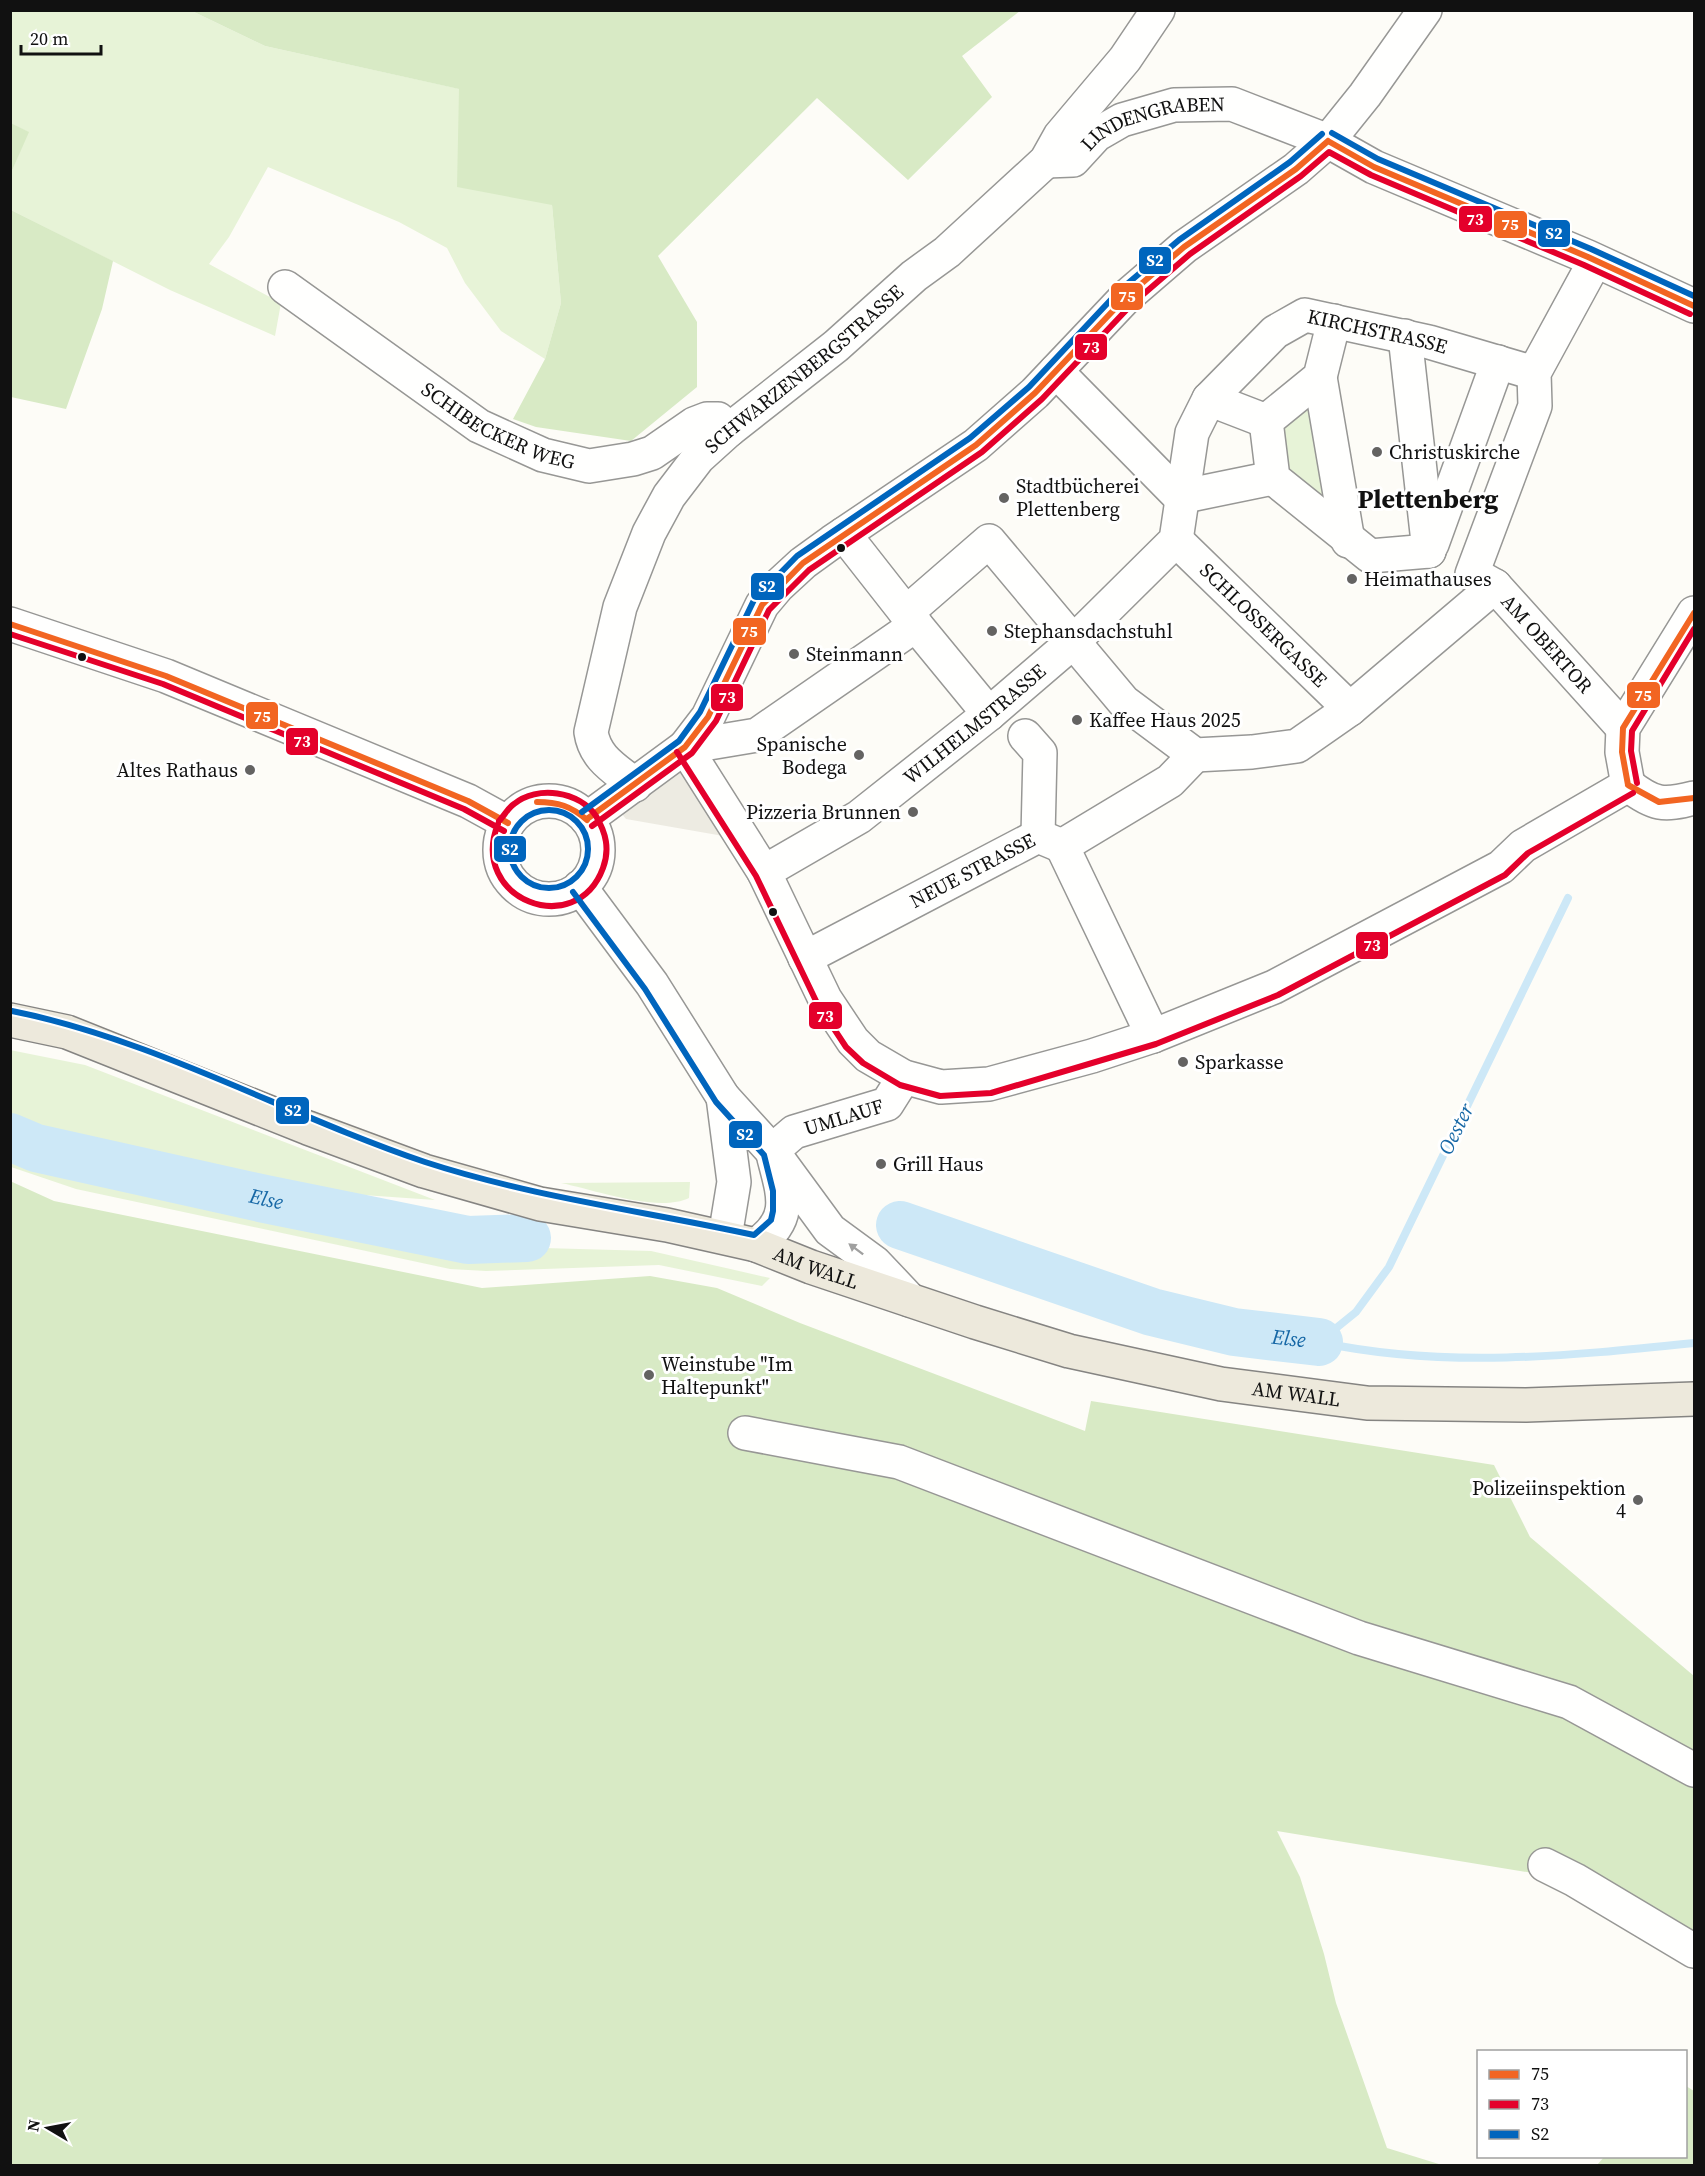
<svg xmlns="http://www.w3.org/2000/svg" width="1705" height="2176" font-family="'Source Serif 4',serif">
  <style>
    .green { fill: #e7f3d7 }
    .forest { fill: #d8eac5 }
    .plaza { fill: #edebe2 }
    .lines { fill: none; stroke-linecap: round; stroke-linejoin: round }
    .stream { stroke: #cde8f7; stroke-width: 8 }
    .river { stroke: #cde8f7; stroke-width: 48 }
    .minor-casing { stroke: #979795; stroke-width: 36 }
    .major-casing { stroke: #858482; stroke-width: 36 }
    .minor { stroke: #fffffe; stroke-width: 33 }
    .major { stroke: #ede9dc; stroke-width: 33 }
    .bus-1-casing { stroke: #fff; stroke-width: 10 }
    .bus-2-casing { stroke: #fff; stroke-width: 10 }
    .bus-3-casing { stroke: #fff; stroke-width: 10 }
    .bus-1 { stroke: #f26522; stroke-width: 6 }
    .bus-2 { stroke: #e4002b; stroke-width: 6 }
    .bus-3 { stroke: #0065bd; stroke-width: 6 }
    .oneway { fill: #a0a09f }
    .poi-dot { fill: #646362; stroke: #fff; stroke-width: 2 }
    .bus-dot { fill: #111; stroke: #fff; stroke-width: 2 }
    .labels { text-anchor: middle; stroke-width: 6; stroke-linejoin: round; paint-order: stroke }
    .street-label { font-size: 20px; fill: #111; stroke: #fff }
    .poi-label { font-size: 20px; fill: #111; stroke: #fff; text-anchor: start }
    .water-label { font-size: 21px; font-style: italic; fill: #1768a6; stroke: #fff }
    .district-label { font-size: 26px; font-weight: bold; fill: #111; stroke: #fff }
    .line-badge { stroke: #fff; stroke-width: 2 }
    .badge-label { font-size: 16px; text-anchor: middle; font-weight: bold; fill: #fff }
  </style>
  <rect width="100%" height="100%" fill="#fdfcf7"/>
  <path class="green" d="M 11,11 L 192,11 L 265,46 L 460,89 L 552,205 L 561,303 L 545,359 L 501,331 L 465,283 L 447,248 L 399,222 L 268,167 L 229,237 L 209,264 L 281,303 L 275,336 L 170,290 L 11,210 L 11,173 L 28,132 L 11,123 Z
    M 1320,377 L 1348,541 L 1273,478 L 1266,421 Z
    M 10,1050 L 85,1065 L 435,1200 L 277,1189 L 65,1140 L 11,1114 Z
    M 11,1159 L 39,1170 L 257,1220 L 395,1244 L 651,1251 L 770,1278 L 762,1286 L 659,1265 L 486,1271 L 450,1269 L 76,1189 L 11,1167 Z
    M 690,1182 L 689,1198 C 658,1213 595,1190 561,1183 Z"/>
  <path class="forest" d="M 192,11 L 1020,10 L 1020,11 L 962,56 L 992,97 L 908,180 L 817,98 L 658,256 L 697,322 L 697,387 L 631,441 L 536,427 L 513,419 L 545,359 L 561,303 L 552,205 L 457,187 L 459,89 L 265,46 Z
    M 11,123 L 29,132 L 11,173 Z
    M 11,210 L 113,261 L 102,309 L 66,409 L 11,397 Z
    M 10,1181 L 54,1201 L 482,1288 L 650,1276 L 717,1288 L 800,1323 L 1085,1431 L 1091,1401 L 1494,1465 L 1530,1537 L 1694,1676 L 1694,1951 L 1575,1880 L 1277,1831 L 1300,1877 L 1324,1954 L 1336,2003 L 1387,2148 L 1442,2165 L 11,2165 Z
    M 1686,2086 L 1694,2091 L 1694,2165 L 1597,2165 L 1604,2157 L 1686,2156 Z"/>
  <path class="plaza" d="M 682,764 L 729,837 L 626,819 L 618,809 Z"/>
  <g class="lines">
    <path class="stream" d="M 1319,1342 L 1356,1312 L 1389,1267 L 1568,898
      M 1319,1342 C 1444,1369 1569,1356 1694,1343"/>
    <g class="river">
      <path id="s1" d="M 10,1137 L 36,1148 L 265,1199 L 468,1240 L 527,1238"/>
      <path id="s2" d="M 900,1225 L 1152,1312 L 1234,1332 L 1319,1342"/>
    </g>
    <g class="minor-casing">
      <g id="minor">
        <path id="s3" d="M 1046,161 L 1073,160 L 1096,135 L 1122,120 L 1174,105 L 1232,104 L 1328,141 L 1374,167 L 1588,257 L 1694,306"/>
        <path id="s4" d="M 285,287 L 479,426 L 543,455 L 589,466 L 633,459 L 652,453 L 694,424 L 707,419 L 718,419 L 729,430"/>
        <path d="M 1334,321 L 1320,377 L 1266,421 L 1273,478 L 1370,556 L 1429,551"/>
        <path d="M 1405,336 L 1429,551"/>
        <path d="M 1056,371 L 1180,497"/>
        <path d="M 1320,377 L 1348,541"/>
        <path d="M 1209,399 L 1266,421"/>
        <path d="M 1180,497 L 1273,478"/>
        <path d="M 844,534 L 906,613"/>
        <path id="s5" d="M 1176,540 L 1350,709"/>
        <path d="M 1432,544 L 1498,362"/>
        <path d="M 1472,574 L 1535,406 L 1534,373 L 1595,261"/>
        <path id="s6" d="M 1477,576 L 1495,586 L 1623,728"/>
        <path d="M 10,624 L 166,676 L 468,801 L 508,823"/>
        <path d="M 989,714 L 906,613 L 989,541 L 1124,702 L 1195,755 L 1252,752 L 1297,746 L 1350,709 L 1495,586"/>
        <path d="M 1025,736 L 1040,753 L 1038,836"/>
        <path d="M 685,747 L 764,872 L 825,999 L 853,1041 L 868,1056 L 904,1077 L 941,1087 L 989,1084 L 1092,1056 L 1153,1036 L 1274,987 L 1501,867 L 1523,846 L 1628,785"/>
        <path d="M 685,747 L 757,735 L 916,625"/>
        <path id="s7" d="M 635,785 C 616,769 595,759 591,732 L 620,607 L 649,533 L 669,496 L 698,458 L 729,430 L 836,346 L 914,276 L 947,252 L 1046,161 L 1060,136 L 1125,59 L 1158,10"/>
        <path d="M 1628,785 L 1622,752 L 1623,728 L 1694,613"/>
        <path d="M 1628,785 C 1654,805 1663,806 1694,798"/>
        <circle cx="549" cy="850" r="49"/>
        <path d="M 587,819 L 685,747 L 708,717 L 762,605 L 778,586 L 803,563 L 832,542 L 976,445 L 1035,393 L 1126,297 L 1184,247 L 1296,169 L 1328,141 L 1365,95 L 1425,10"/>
        <path d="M 1062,846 L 1153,1036"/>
        <path d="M 1062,846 L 1170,781 L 1195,755"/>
        <path id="s8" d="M 764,872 L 859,817 L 989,714 L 1074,641 L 1176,540 L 1192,433 L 1209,399 L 1275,332 L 1305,315 L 1429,342 L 1534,373"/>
        <path d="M 580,887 L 652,984 L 723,1097 L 772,1151 L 830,1230 L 875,1263 L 910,1300"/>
        <path id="s9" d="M 805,958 L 1038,836 L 1062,846"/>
        <path d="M 723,1097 L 734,1182 L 725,1237"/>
        <path id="s10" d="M 772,1151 L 794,1132 L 887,1104 L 904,1077"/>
        <path d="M 756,1245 C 793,1220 784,1196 774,1158"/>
        <path d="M 745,1433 L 899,1462 L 1359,1638 L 1569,1702 L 1694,1770"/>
        <path d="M 1545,1865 L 1575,1880 L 1694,1951"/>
      </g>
    </g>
    <g class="major-casing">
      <g id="major">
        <path id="s11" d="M 10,1020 L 67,1032 L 308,1128 L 424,1171 L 540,1204 L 667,1225 L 756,1245 L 811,1267 L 975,1322 L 1069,1351 L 1221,1384 L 1367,1403 L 1526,1405 L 1694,1399"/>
      </g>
    </g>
    <use href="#minor" class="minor"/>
    <use href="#major" class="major"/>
    <g class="bus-1-casing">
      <path id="bus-1" d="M 1328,141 L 1374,167 L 1588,257 L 1694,306
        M 10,624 L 166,676 L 468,801 L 508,823
        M 1628,785 L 1622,752 L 1623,728 L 1694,613
        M 1628,785 L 1659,802 L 1694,798
        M 537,802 C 558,802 571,806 587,820
        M 537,802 C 558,802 571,806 587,820
        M 587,819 L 685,747 L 708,717 L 762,605 L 803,563 L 976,445 L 1035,393 L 1126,297 L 1184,247 L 1296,169 L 1328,141"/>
    </g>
    <g class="bus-2-casing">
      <path id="bus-2" d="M 10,634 L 163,684 L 464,809 L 504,831
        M 677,752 L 756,876 L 817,1003 L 846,1047 L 863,1063 L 900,1085 L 940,1096 L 991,1093 L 1156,1044 L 1278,995 L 1505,875 L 1528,853 L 1633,793
        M 1637,783 L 1631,751 L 1632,731 L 1694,629
        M 498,824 C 468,899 576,941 603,868 C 610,849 606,833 596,816 C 579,791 537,785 514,804 C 508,808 504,816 499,821
        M 592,826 L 692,753 L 716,721 L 769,610 L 809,570 L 982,452 L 1042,399 L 1132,304 L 1190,254 L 1301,176 L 1329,152 L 1371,175 L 1584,265 L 1690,314"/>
    </g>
    <g class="bus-3-casing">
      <path id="bus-3" d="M 1332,133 L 1378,159 L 1591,249 L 1694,296
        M510 849a39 39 0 1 1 78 0a39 39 0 1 1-78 0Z
        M 582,812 L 679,741 L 700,712 L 754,600 L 797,556 L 970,438 L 1029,387 L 1120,290 L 1179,240 L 1290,162 L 1322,134
        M 12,1011 C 156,1040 286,1115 425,1162 C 532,1197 644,1211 754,1235 L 771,1220 L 773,1211 L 773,1191 L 764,1155 L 716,1102 L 645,989 L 573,892"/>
    </g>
    <use href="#bus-1" class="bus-1"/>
    <use href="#bus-2" class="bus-2"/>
    <use href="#bus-3" class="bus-3"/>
  </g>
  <defs><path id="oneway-solid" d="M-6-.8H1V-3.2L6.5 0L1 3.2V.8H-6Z" transform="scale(1.5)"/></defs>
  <use class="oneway" href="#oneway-solid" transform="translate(856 1249) rotate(-143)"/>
  <g class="poi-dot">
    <circle cx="1377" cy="452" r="6"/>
    <circle cx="1004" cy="498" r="6"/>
    <circle cx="1352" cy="579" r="6"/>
    <circle cx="992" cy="631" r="6"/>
    <circle cx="794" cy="654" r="6"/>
    <circle cx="1077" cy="720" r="6"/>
    <circle cx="859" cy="755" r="6"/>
    <circle cx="250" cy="770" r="6"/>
    <circle cx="913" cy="812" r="6"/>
    <circle cx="1183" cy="1062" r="6"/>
    <circle cx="881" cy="1164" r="6"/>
    <circle cx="649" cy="1375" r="6"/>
    <circle cx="1638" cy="1500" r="6"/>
  </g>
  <g class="bus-dot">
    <circle cx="841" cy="548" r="5"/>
    <circle cx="82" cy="657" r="5"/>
    <circle cx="773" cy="912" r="5"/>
  </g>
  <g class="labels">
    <g class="street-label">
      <text dy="7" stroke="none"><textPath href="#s3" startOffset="120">LINDENGRABEN</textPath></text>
      <text dy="7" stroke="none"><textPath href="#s8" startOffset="880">KIRCHSTRASSE</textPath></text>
      <text dy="7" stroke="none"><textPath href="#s7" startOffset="507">SCHWARZENBERGSTRASSE</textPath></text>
      <text dy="7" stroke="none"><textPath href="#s4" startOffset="256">SCHIBECKER WEG</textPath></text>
      <text dy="7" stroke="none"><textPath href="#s5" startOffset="122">SCHLOSSERGASSE</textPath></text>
      <text dy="7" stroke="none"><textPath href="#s6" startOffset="98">AM OBERTOR</textPath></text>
      <text dy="7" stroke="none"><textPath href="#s8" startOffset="258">WILHELMSTRASSE</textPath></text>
      <text dy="7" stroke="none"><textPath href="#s9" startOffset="189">NEUE STRASSE</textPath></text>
      <text dy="7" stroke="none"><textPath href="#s10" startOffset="81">UMLAUF</textPath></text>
      <text dy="7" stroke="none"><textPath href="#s11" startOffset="846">AM WALL</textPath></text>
      <text dy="7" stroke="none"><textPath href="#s11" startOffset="1344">AM WALL</textPath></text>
    </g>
    <g class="poi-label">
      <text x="1389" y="459">Christuskirche</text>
      <text x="1016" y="493">Stadtbücherei<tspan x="1016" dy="23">Plettenberg</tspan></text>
      <text x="1364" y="586">Heimathauses</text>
      <text x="1004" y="638">Stephansdachstuhl</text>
      <text x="806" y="661">Steinmann</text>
      <text x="1089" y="727">Kaffee Haus 2025</text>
      <text x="847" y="751" text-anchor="end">Spanische<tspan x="847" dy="23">Bodega</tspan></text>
      <text x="238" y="777" text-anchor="end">Altes Rathaus</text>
      <text x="901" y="819" text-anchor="end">Pizzeria Brunnen</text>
      <text x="1195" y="1069">Sparkasse</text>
      <text x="893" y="1171">Grill Haus</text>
      <text x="661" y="1371">Weinstube "Im<tspan x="661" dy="23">Haltepunkt"</tspan></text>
      <text x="1626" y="1495" text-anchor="end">Polizeiinspektion<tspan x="1626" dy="23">4</tspan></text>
    </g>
    <g class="water-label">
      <text transform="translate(1456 1129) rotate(-64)" y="7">Oester</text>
      <text dy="7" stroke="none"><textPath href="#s1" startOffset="264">Else</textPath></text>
      <text dy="7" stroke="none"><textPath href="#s2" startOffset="406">Else</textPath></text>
    </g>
    <g class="district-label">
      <text x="1428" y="508">Plettenberg</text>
    </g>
  </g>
  <g class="line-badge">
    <rect x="1458" y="205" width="35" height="28" rx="6" fill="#e4002b"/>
    <rect x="1493" y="210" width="35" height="29" rx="6" fill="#f26522"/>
    <rect x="1537" y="219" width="34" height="29" rx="6" fill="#0065bd"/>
    <rect x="1138" y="246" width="34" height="29" rx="6" fill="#0065bd"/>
    <rect x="1110" y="282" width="34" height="29" rx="6" fill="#f26522"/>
    <rect x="1074" y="333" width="34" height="28" rx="6" fill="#e4002b"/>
    <rect x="750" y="572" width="35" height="29" rx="6" fill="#0065bd"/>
    <rect x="732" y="617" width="35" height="29" rx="6" fill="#f26522"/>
    <rect x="1626" y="681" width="35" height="28" rx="6" fill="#f26522"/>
    <rect x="710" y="683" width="34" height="29" rx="6" fill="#e4002b"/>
    <rect x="245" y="701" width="34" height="29" rx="6" fill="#f26522"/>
    <rect x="285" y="727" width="34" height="29" rx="6" fill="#e4002b"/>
    <rect x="493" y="835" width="34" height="28" rx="6" fill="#0065bd"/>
    <rect x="1355" y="931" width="34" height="29" rx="6" fill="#e4002b"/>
    <rect x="808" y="1001" width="35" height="29" rx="6" fill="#e4002b"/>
    <rect x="275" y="1096" width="35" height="29" rx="6" fill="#0065bd"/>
    <rect x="728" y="1120" width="35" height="29" rx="6" fill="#0065bd"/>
  </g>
  <g class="badge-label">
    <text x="1475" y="225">73</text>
    <text x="1510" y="230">75</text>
    <text x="1554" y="239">S2</text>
    <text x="1155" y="266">S2</text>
    <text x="1127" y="302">75</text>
    <text x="1091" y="353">73</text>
    <text x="767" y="592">S2</text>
    <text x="749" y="637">75</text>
    <text x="1643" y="701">75</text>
    <text x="727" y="703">73</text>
    <text x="262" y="722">75</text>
    <text x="302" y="747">73</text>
    <text x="510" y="855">S2</text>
    <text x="1372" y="951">73</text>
    <text x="825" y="1022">73</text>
    <text x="293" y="1116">S2</text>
    <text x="745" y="1140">S2</text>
  </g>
  <rect width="1705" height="2176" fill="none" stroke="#111111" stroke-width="24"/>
  <rect x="1477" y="2050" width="210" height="108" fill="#ffffff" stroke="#a0a0a0" stroke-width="1.5"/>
  <rect x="1489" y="2070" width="30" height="9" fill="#f26522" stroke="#a0a0a0" stroke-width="1.5"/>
  <text x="1531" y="2080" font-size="18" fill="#111111">75</text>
  <rect x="1489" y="2100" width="30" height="9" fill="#e4002b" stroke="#a0a0a0" stroke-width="1.5"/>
  <text x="1531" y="2110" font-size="18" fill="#111111">73</text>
  <rect x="1489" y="2130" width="30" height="9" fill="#0065bd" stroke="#a0a0a0" stroke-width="1.5"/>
  <text x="1531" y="2140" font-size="18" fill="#111111">S2</text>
  <g transform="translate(48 2128) rotate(280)" stroke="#ffffff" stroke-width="4.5" paint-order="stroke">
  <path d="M0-4.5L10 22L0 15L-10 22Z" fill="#111111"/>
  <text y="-9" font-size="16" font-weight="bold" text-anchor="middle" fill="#111111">N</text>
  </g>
  <path d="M21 45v9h80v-9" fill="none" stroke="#111111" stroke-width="3"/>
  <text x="30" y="45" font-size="18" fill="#111111" stroke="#ffffff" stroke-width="4.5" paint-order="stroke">20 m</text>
</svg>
